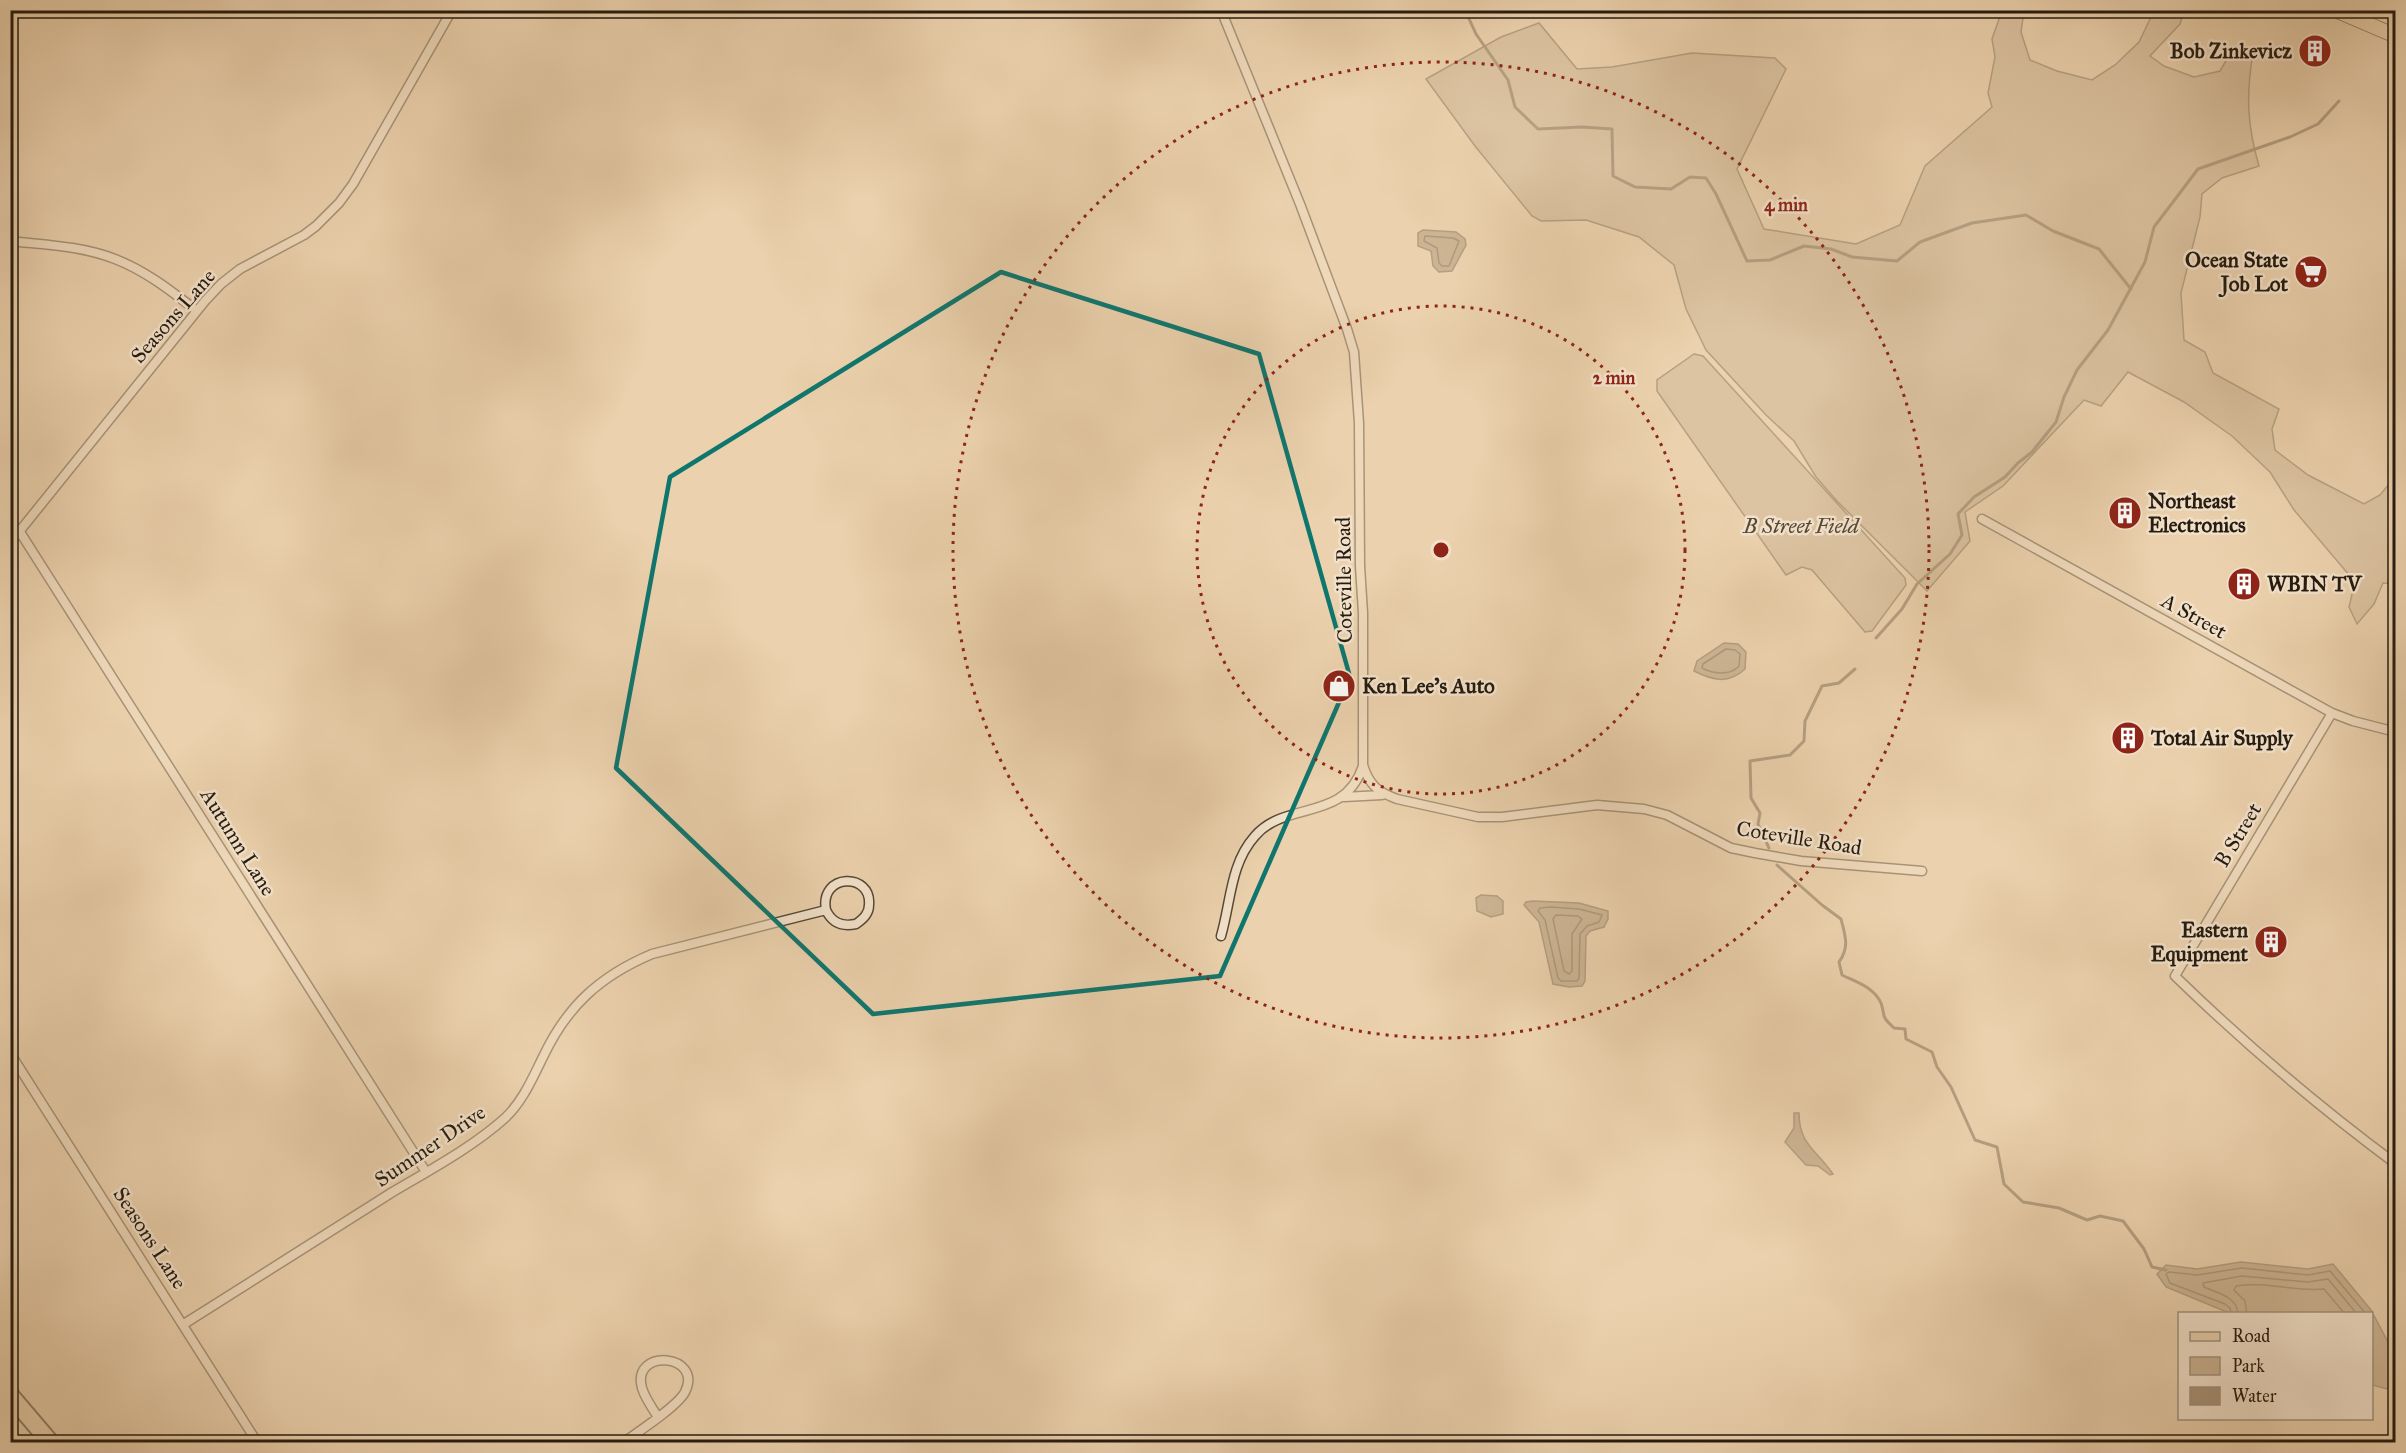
<svg xmlns="http://www.w3.org/2000/svg" width="2406" height="1453" font-family="'IM FELL Great Primer',serif">
  <style>
    .green { fill: #c9b292; stroke: #776650; stroke-width: 1.5 }
    .water { fill: #a89377; stroke: #74634d; stroke-width: 1.5 }
    .lines { fill: none; stroke-linecap: round; stroke-linejoin: round }
    .shore { stroke: #665743; stroke-width: 1.5 }
    .stream { stroke: #74634d; stroke-width: 3 }
    .minor-casing { stroke: #564836; stroke-width: 11 }
    .primary-casing { stroke: #251b0f; stroke-width: 16 }
    .motorway-casing { stroke: #251b0f; stroke-width: 20 }
    .minor { stroke: #f2e1ca; stroke-width: 8 }
    .primary { stroke: #ebd1ad; stroke-width: 14 }
    .motorway { stroke: #ebd1ad; stroke-width: 16 }
    .marked { fill: none; stroke: #0f766e; stroke-width: 4.5; stroke-linejoin: round }
    .ring { fill: none; stroke: #8f2418; stroke-width: 3; stroke-dasharray: 3 6 }
    .labels { text-anchor: middle; stroke-width: 5; stroke-linejoin: round; paint-order: stroke }
    .poi-label { font-size: 21px; font-weight: bold; fill: #251b0f; stroke: #f2e1ca; text-anchor: start }
    .street-label { font-size: 21px; fill: #251b0f; stroke: #f2e1ca }
    .park-label { font-size: 21px; font-style: italic; fill: #564836; stroke: #f2e1ca }
    .centre { fill: #8f2418; stroke: #f2e1ca; stroke-width: 3 }
    .ring-label { font-size: 18px; text-anchor: middle; font-weight: bold; fill: #8f2418; stroke: #f2e1ca; stroke-width: 5; stroke-linejoin: round; paint-order: stroke }
  </style>
  <rect width="100%" height="100%" fill="#ebd1ad"/>
  <filter id="stains"><feTurbulence type="fractalNoise" baseFrequency=".00333" numOctaves="4"/><feColorMatrix values="0 0 0 0 .2 0 0 0 0 .09 0 0 0 0 .02 0 0 0 .5 -.17"/></filter>
  <radialGradient id="worn" r=".72"><stop offset=".6" stop-color="#630" stop-opacity="0"/><stop offset="1" stop-color="#630" stop-opacity=".3"/></radialGradient>
  <path class="green" d="M 2005,11 L 2024,11 L 2021,32 L 2030,60 L 2057,71 L 2092,80 L 2115,65 L 2139,42 L 2154,11 L 2184,11 L 2180,24 L 2150,56 L 2164,66 L 2194,77 L 2220,71 L 2234,47 L 2253,53 C 2246,95 2247,125 2259,166 L 2222,178 L 2202,194 L 2200,217 L 2181,293 L 2184,340 L 2205,352 L 2213,373 L 2279,409 L 2272,429 L 2275,450 L 2308,475 L 2364,504 L 2380,495 L 2395,477 L 2395,584 L 2383,583 L 2374,604 L 2357,624 L 2349,607 L 2355,582 L 2294,510 L 2270,472 L 2232,436 L 2184,402 L 2128,372 L 2101,406 L 2084,400 L 2003,486 L 1965,512 L 1970,541 L 1927,591 L 1837,501 L 1816,477 L 1794,441 L 1766,415 L 1706,350 L 1686,309 L 1674,265 L 1639,237 L 1586,220 L 1541,221 L 1532,216 L 1475,146 L 1426,79 L 1501,37 L 1539,23 L 1577,69 L 1612,67 L 1692,53 L 1775,58 L 1786,69 L 1737,169 L 1764,229 L 1856,244 L 1900,225 L 1925,166 L 1992,107 L 1988,93 L 1995,57 L 1992,39 L 1999,19 Z
    M 1694,354 L 1703,356 L 1905,578 L 1906,585 L 1872,631 L 1865,632 L 1812,570 L 1802,567 L 1786,575 L 1657,391 L 1657,380 Z"/>
  <path class="water" d="M 1423,230 L 1456,232 L 1465,239 L 1466,245 L 1452,271 L 1439,272 L 1433,266 L 1431,251 L 1418,246 L 1418,233 Z
    M 1724,643 L 1738,644 L 1746,652 L 1745,669 C 1728,685 1712,680 1694,671 L 1697,661 Z
    M 1481,895 L 1497,896 L 1503,901 L 1503,914 L 1491,917 L 1477,911 L 1476,898 Z
    M 1533,901 L 1579,903 L 1608,911 L 1608,919 L 1604,927 L 1590,931 L 1586,936 L 1585,981 L 1582,986 L 1569,987 L 1553,984 L 1539,922 L 1524,905 L 1526,902 Z
    M 1794,1113 L 1799,1113 C 1799,1145 1817,1150 1833,1174 L 1830,1175 L 1818,1166 L 1806,1165 L 1785,1142 L 1794,1128 Z
    M 2241,1262 L 2308,1269 L 2333,1264 L 2371,1310 L 2388,1342 L 2395,1349 L 2395,1391 L 2372,1385 L 2372,1314 L 2229,1313 L 2166,1287 L 2157,1274 L 2166,1265 L 2197,1269 Z"/>
  <g class="lines">
    <path class="shore" d="M 1425,236 L 1453,238 L 1459,241 L 1449,266 L 1442,266 L 1439,263 L 1437,248 L 1424,241 Z
      M 1726,649 L 1735,650 L 1740,654 L 1739,666 C 1730,676 1713,674 1702,668 L 1703,664 Z
      M 1551,907 L 1579,909 L 1602,915 L 1599,922 L 1587,926 L 1580,934 L 1579,978 L 1577,981 L 1561,981 L 1558,978 L 1545,920 L 1538,911 L 1540,908 Z
      M 1556,915 L 1578,916 L 1582,919 L 1572,934 L 1572,971 L 1569,974 L 1564,971 L 1553,919 Z
      M 2231,1314 L 2230,1308 L 2225,1304 L 2170,1283 L 2166,1274 L 2169,1272 L 2197,1275 L 2242,1268 L 2308,1275 L 2330,1271 L 2366,1314
      M 2238,1314 C 2237,1296 2217,1293 2204,1287 L 2203,1283 L 2242,1276 L 2308,1282 L 2328,1279 L 2357,1314
      M 2247,1314 L 2245,1301 L 2234,1290 L 2236,1286 C 2265,1281 2295,1292 2324,1289 L 2345,1314"/>
    <path class="stream" d="M 1465,10 L 1476,34 L 1508,80 L 1515,107 L 1538,129 L 1582,127 L 1612,129 L 1613,176 L 1635,187 L 1671,189 L 1690,177 L 1706,178 L 1716,194 L 1747,261 L 1770,260 L 1804,246 L 1831,249 L 1852,257 L 1897,261 L 1920,242 L 1972,223 L 2026,215 L 2053,231 L 2099,249 L 2131,289
      M 1876,638 L 1902,609 L 1917,584 L 1950,554 L 1962,535 L 1958,514 L 1974,497 L 2005,477 L 2018,463 L 2032,452 L 2056,422 L 2064,397 L 2077,370 L 2108,330 L 2145,262 L 2154,227 L 2198,169 L 2290,137 L 2318,124 L 2339,101
      M 1769,848 L 1758,824 L 1760,813 L 1751,798 L 1750,761 L 1790,755 L 1804,741 L 1805,721 L 1822,686 L 1839,683 L 1855,669
      M 1777,865 L 1822,905 L 1841,919 C 1845,935 1850,947 1839,962 L 1842,975 C 1856,982 1874,987 1881,1003 C 1886,1018 1880,1015 1894,1028 L 1905,1029 L 1906,1039 L 1932,1052 L 1937,1067 L 1951,1087 L 1975,1140 L 1997,1147 L 2004,1184 L 2023,1202 L 2059,1208 L 2087,1220 L 2100,1216 L 2123,1221 L 2144,1249 L 2152,1267 L 2166,1270"/>
    <g class="minor-casing">
      <path id="minor" d="M 1221,10 L 1300,204 L 1347,329 L 1354,352 L 1359,423 L 1360,566 L 1363,613 L 1363,765 C 1369,785 1378,792 1397,799 L 1478,817 L 1502,817 L 1597,805 L 1644,809 L 1667,815 L 1731,848 L 1755,853 L 1801,861 L 1922,871
        M 10,241 C 46,245 82,246 115,259 C 146,271 171,291 197,311
        M 1982,519 L 2332,713 L 2353,721 L 2396,732
        M 20,532 L 426,1172
        M 10,543 L 205,301 L 221,284 L 240,269 L 304,235 L 316,226 L 339,203 L 353,184 L 452,10
        M 2332,713 L 2175,976 C 2244,1043 2318,1106 2396,1164
        M 1344,797 L 1382,795
        M 1221,936 C 1231,902 1230,864 1255,836 C 1286,800 1344,823 1363,766
        M 10,1053 L 257,1442
        M 184,1324 C 253,1280 322,1237 391,1193 C 428,1171 473,1147 505,1118 C 523,1101 532,1079 543,1057 C 567,1006 600,976 652,954 L 826,910 C 832,923 842,927 856,924 C 863,919 869,914 869,905 C 872,872 819,873 826,910
        M 624,1442 C 638,1432 678,1406 685,1392 C 704,1354 631,1347 642,1388 C 645,1398 652,1408 658,1417"/>
    </g>
    <g class="primary-casing">
      <path id="primary" d="M 2335,10 L 2396,36
        M 2387,10 L 2396,14"/>
    </g>
    <g class="motorway-casing">
      <path id="motorway" d="M 10,1395 L 50,1442"/>
    </g>
    <use href="#minor" class="minor"/>
    <use href="#primary" class="primary"/>
    <use href="#motorway" class="motorway"/>
  </g>
  <path d="M0 0H2406V1453H0ZM 1001,272 L 1259,354 L 1350,677 L 1220,976 L 873,1014 L 616,768 L 670,477 Z" fill="#ebd1ad" fill-opacity=".55" fill-rule="evenodd"/>
  <path class="marked" d="M 1001,272 L 1259,354 L 1350,677 L 1220,976 L 873,1014 L 616,768 L 670,477 Z"/>
  <g class="ring">
    <circle cx="1441" cy="550" r="244"/>
    <circle cx="1441" cy="550" r="488"/>
  </g>
  <defs>
    <g id="building-disc" transform="scale(1.725)"><circle r="9.5" fill="#8f2418" stroke="#f2e1ca"/><path d="M-4-6H4V6H1V3H-1V6H-4ZM-2.5-4.3h1.7v1.8h-1.7ZM.8-4.3h1.7v1.8H.8ZM-2.5-1h1.7V.8h-1.7ZM.8-1h1.7V.8H.8Z" fill="#fff"/></g>
    <g id="supermarket-disc" transform="scale(1.725)"><circle r="9.5" fill="#8f2418" stroke="#f2e1ca"/><path d="M-6-5.5h2.5l.6 2H6L4.5 2H-2.5L-4.4-4H-6ZM-1.5 3.2a1.3 1.3 0 1 0 .1 0ZM3 3.2a1.3 1.3 0 1 0 .1 0Z" fill="#fff"/></g>
    <g id="shop-disc" transform="scale(1.725)"><circle r="9.5" fill="#8f2418" stroke="#f2e1ca"/><path d="M-5-2.5h2.3a2.7 3.5 0 0 1 5.4 0H5L5.5 6h-11ZM-1.5-2.5h3a1.5 2.3 0 0 0-3 0Z" fill="#fff"/></g>
  </defs>
  <g fill-rule="evenodd">
    <use href="#building-disc" x="2315" y="51"/>
    <use href="#supermarket-disc" x="2311" y="272"/>
    <use href="#building-disc" x="2125" y="513"/>
    <use href="#building-disc" x="2244" y="584"/>
    <use href="#shop-disc" x="1339" y="686"/>
    <use href="#building-disc" x="2128" y="738"/>
    <use href="#building-disc" x="2271" y="942"/>
  </g>
  <g class="labels">
    <g class="poi-label">
      <text x="2292" y="58" text-anchor="end">Bob Zinkevicz</text>
      <text x="2288" y="267" text-anchor="end">Ocean State<tspan x="2288" dy="24">Job Lot</tspan></text>
      <text x="2148" y="508">Northeast<tspan x="2148" dy="24">Electronics</tspan></text>
      <text x="2267" y="591">WBIN TV</text>
      <text x="1362" y="693">Ken Lee's Auto</text>
      <text x="2151" y="745">Total Air Supply</text>
      <text x="2248" y="937" text-anchor="end">Eastern<tspan x="2248" dy="24">Equipment</tspan></text>
    </g>
    <g class="street-label">
      <text transform="translate(173 316) rotate(-49)" y="7">Seasons Lane</text>
      <text transform="translate(1344 580) rotate(-91)" y="7">Coteville Road</text>
      <text transform="translate(2194 616) rotate(29)" y="7">A Street</text>
      <text transform="translate(2238 835) rotate(-59)" y="7">B Street</text>
      <text transform="translate(1799 838) rotate(9)" y="7">Coteville Road</text>
      <text transform="translate(238 842) rotate(58)" y="7">Autumn Lane</text>
      <text transform="translate(430 1146) rotate(-34)" y="7">Summer Drive</text>
      <text transform="translate(150 1238) rotate(57)" y="7">Seasons Lane</text>
    </g>
    <g class="park-label">
      <text x="1801" y="533">B Street Field</text>
    </g>
  </g>
  <circle cx="1441" cy="550" r="9" class="centre"/>
  <g class="ring-label">
    <text x="1786" y="211">4 min</text>
    <text x="1614" y="384">2 min</text>
  </g>
  <rect width="2406" height="1453" fill="none" stroke="#ebd1ad" stroke-width="36"/>
  <rect x="12" y="12" width="2382" height="1429" fill="none" stroke="#251b0f" stroke-width="3"/>
  <rect x="18" y="18" width="2370" height="1417" fill="none" stroke="#251b0f" stroke-width="1.5"/>
  <rect x="2178" y="1312" width="195" height="108" fill="#f2e1ca" stroke="#a0927f" stroke-width="1.5"/>
  <rect x="2190" y="1332" width="30" height="9" fill="#ebd1ad" stroke="#a0927f" stroke-width="1.5"/>
  <text x="2232" y="1342" font-size="18" fill="#251b0f">Road</text>
  <rect x="2190" y="1357" width="30" height="18" fill="#c9b292" stroke="#a0927f" stroke-width="1.5"/>
  <text x="2232" y="1372" font-size="18" fill="#251b0f">Park</text>
  <rect x="2190" y="1387" width="30" height="18" fill="#a89377" stroke="#a0927f" stroke-width="1.5"/>
  <text x="2232" y="1402" font-size="18" fill="#251b0f">Water</text>
  <rect width="100%" height="100%" filter="url(#stains)"/>
  <rect width="100%" height="100%" fill="url(#worn)"/>
</svg>
